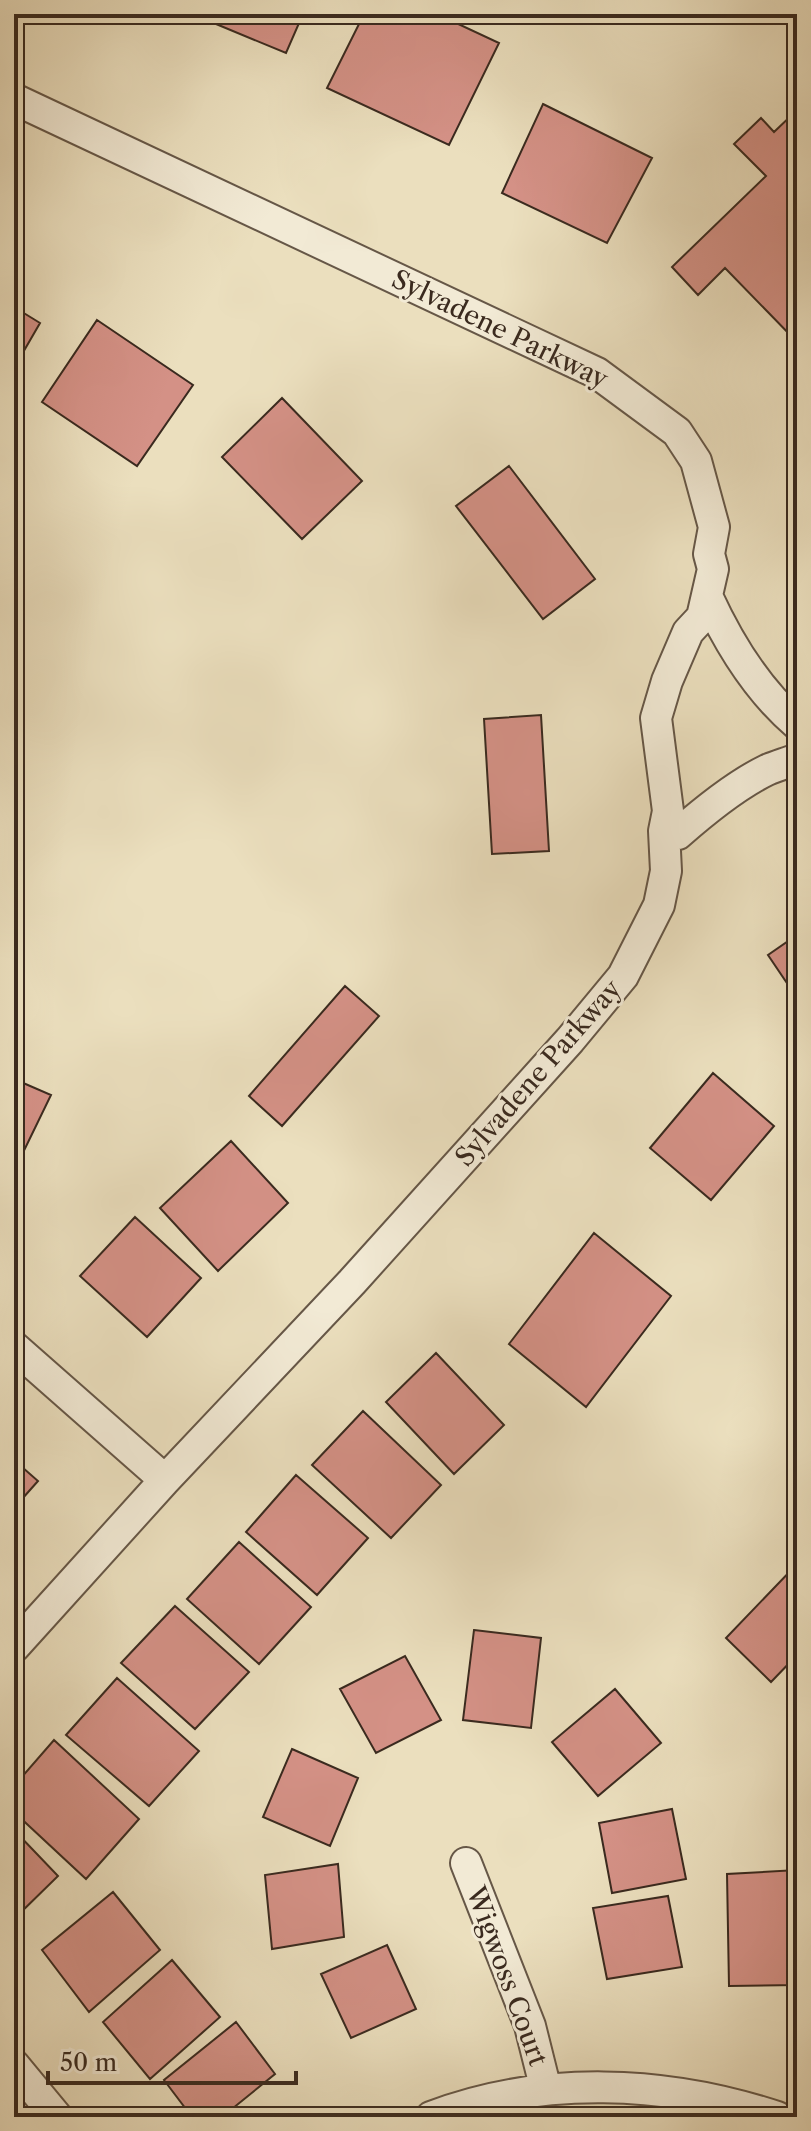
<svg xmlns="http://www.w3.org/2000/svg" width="811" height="2131" font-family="'Libre Caslon Text',serif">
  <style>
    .building { fill: #d49186; stroke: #3a2a1f; stroke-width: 2 }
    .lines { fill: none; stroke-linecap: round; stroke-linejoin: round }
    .minor-casing { stroke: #665747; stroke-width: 34 }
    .minor { stroke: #f2ead5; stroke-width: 30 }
    .labels { text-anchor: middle; stroke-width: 6; stroke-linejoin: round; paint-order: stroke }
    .street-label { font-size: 26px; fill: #3a2a1f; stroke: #f2ead5 }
  </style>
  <rect width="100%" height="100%" fill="#ebdfbe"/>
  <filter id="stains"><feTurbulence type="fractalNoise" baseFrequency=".0025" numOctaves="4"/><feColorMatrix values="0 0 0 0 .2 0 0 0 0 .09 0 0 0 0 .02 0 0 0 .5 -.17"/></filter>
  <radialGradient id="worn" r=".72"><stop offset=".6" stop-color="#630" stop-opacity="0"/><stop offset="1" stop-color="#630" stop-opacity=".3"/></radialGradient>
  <path class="building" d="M 192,14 L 303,14 L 286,53 Z
    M 364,14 L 437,14 L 499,43 L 449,145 L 327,88 Z
    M 543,104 L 652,158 L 607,243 L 502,193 Z
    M 797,110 L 797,342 L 725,268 L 698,295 L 672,267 L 766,176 L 734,144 L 761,118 L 774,132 Z
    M 14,307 L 40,323 L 14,368 Z
    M 97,320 L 193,385 L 137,466 L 42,402 Z
    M 282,398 L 362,481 L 302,539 L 222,457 Z
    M 509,466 L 595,579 L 543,619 L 456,506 Z
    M 541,715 L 549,851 L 492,854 L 484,719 Z
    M 797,935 L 797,998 L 768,955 Z
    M 345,986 L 379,1016 L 282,1126 L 249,1096 Z
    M 713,1073 L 774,1126 L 711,1200 L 650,1148 Z
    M 14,1079 L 51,1095 L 17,1165 L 14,1163 Z
    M 231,1141 L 288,1203 L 218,1271 L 160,1208 Z
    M 135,1217 L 201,1278 L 147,1337 L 80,1276 Z
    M 594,1233 L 671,1296 L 586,1407 L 509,1344 Z
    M 436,1353 L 504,1425 L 454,1474 L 386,1402 Z
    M 363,1411 L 441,1485 L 391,1538 L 312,1465 Z
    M 14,1460 L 38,1481 L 14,1508 Z
    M 296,1475 L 368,1538 L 317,1595 L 246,1532 Z
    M 239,1542 L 311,1607 L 259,1664 L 187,1599 Z
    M 797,1564 L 797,1655 L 771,1682 L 726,1638 Z
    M 175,1606 L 249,1672 L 195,1729 L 121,1663 Z
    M 474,1630 L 541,1638 L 531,1728 L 463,1720 Z
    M 405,1656 L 441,1720 L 376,1753 L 340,1689 Z
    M 117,1678 L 199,1751 L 149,1806 L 66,1735 Z
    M 615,1689 L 661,1743 L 598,1796 L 552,1742 Z
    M 54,1740 L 139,1819 L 86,1879 L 14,1812 L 14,1786 Z
    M 292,1749 L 358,1778 L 330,1846 L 263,1817 Z
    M 672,1809 L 686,1879 L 612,1893 L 599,1823 Z
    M 14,1830 L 58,1876 L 14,1919 Z
    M 338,1864 L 344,1937 L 272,1949 L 265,1875 Z
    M 797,1870 L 797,1985 L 729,1986 L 727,1874 Z
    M 113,1892 L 160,1950 L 89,2012 L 42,1950 Z
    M 668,1896 L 682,1967 L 607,1979 L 593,1908 Z
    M 387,1945 L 416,2009 L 351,2038 L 321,1974 Z
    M 172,1960 L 220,2017 L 150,2079 L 103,2022 Z
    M 236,2022 L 275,2074 L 222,2117 L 192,2117 L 164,2080 Z"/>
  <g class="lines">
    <g class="minor-casing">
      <path id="minor" d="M 14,99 L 597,373 L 677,432 L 696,461 L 714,527 L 709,554 L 713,569 L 702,617 L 688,632 L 667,681 L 656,718 L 668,811 L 664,831 L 666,871 L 659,905 L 623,976 L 570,1040 L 352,1282 L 165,1480 L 14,1647
        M 707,596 C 729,644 757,690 797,724
        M 664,831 L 678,834 C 703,812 736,785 767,770 C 776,766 787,763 797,759
        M 14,1347 L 165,1480
        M 466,1863 L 530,2026 L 546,2090
        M 14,2065 L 57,2117
        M 431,2117 C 541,2075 666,2080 777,2117"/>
    </g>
    <use href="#minor" class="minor"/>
  </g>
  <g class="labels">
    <g class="street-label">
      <text transform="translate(500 329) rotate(26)" y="9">Sylvadene Parkway</text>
      <text transform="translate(538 1073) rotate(-49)" y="9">Sylvadene Parkway</text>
      <text transform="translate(507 1976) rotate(70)" y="9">Wigwoss Court</text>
    </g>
  </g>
  <rect width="811" height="2131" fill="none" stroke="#ebdfbe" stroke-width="48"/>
  <rect x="16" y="16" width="779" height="2099" fill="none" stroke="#3a2a1f" stroke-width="4"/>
  <rect x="24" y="24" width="763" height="2083" fill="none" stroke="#3a2a1f" stroke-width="2"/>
  <path d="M48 2071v12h248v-12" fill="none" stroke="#3a2a1f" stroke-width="4"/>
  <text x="60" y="2071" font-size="24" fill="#3a2a1f" stroke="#f2ead5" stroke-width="6" paint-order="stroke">50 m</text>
  <rect width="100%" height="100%" filter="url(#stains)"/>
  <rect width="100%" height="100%" fill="url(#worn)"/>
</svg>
